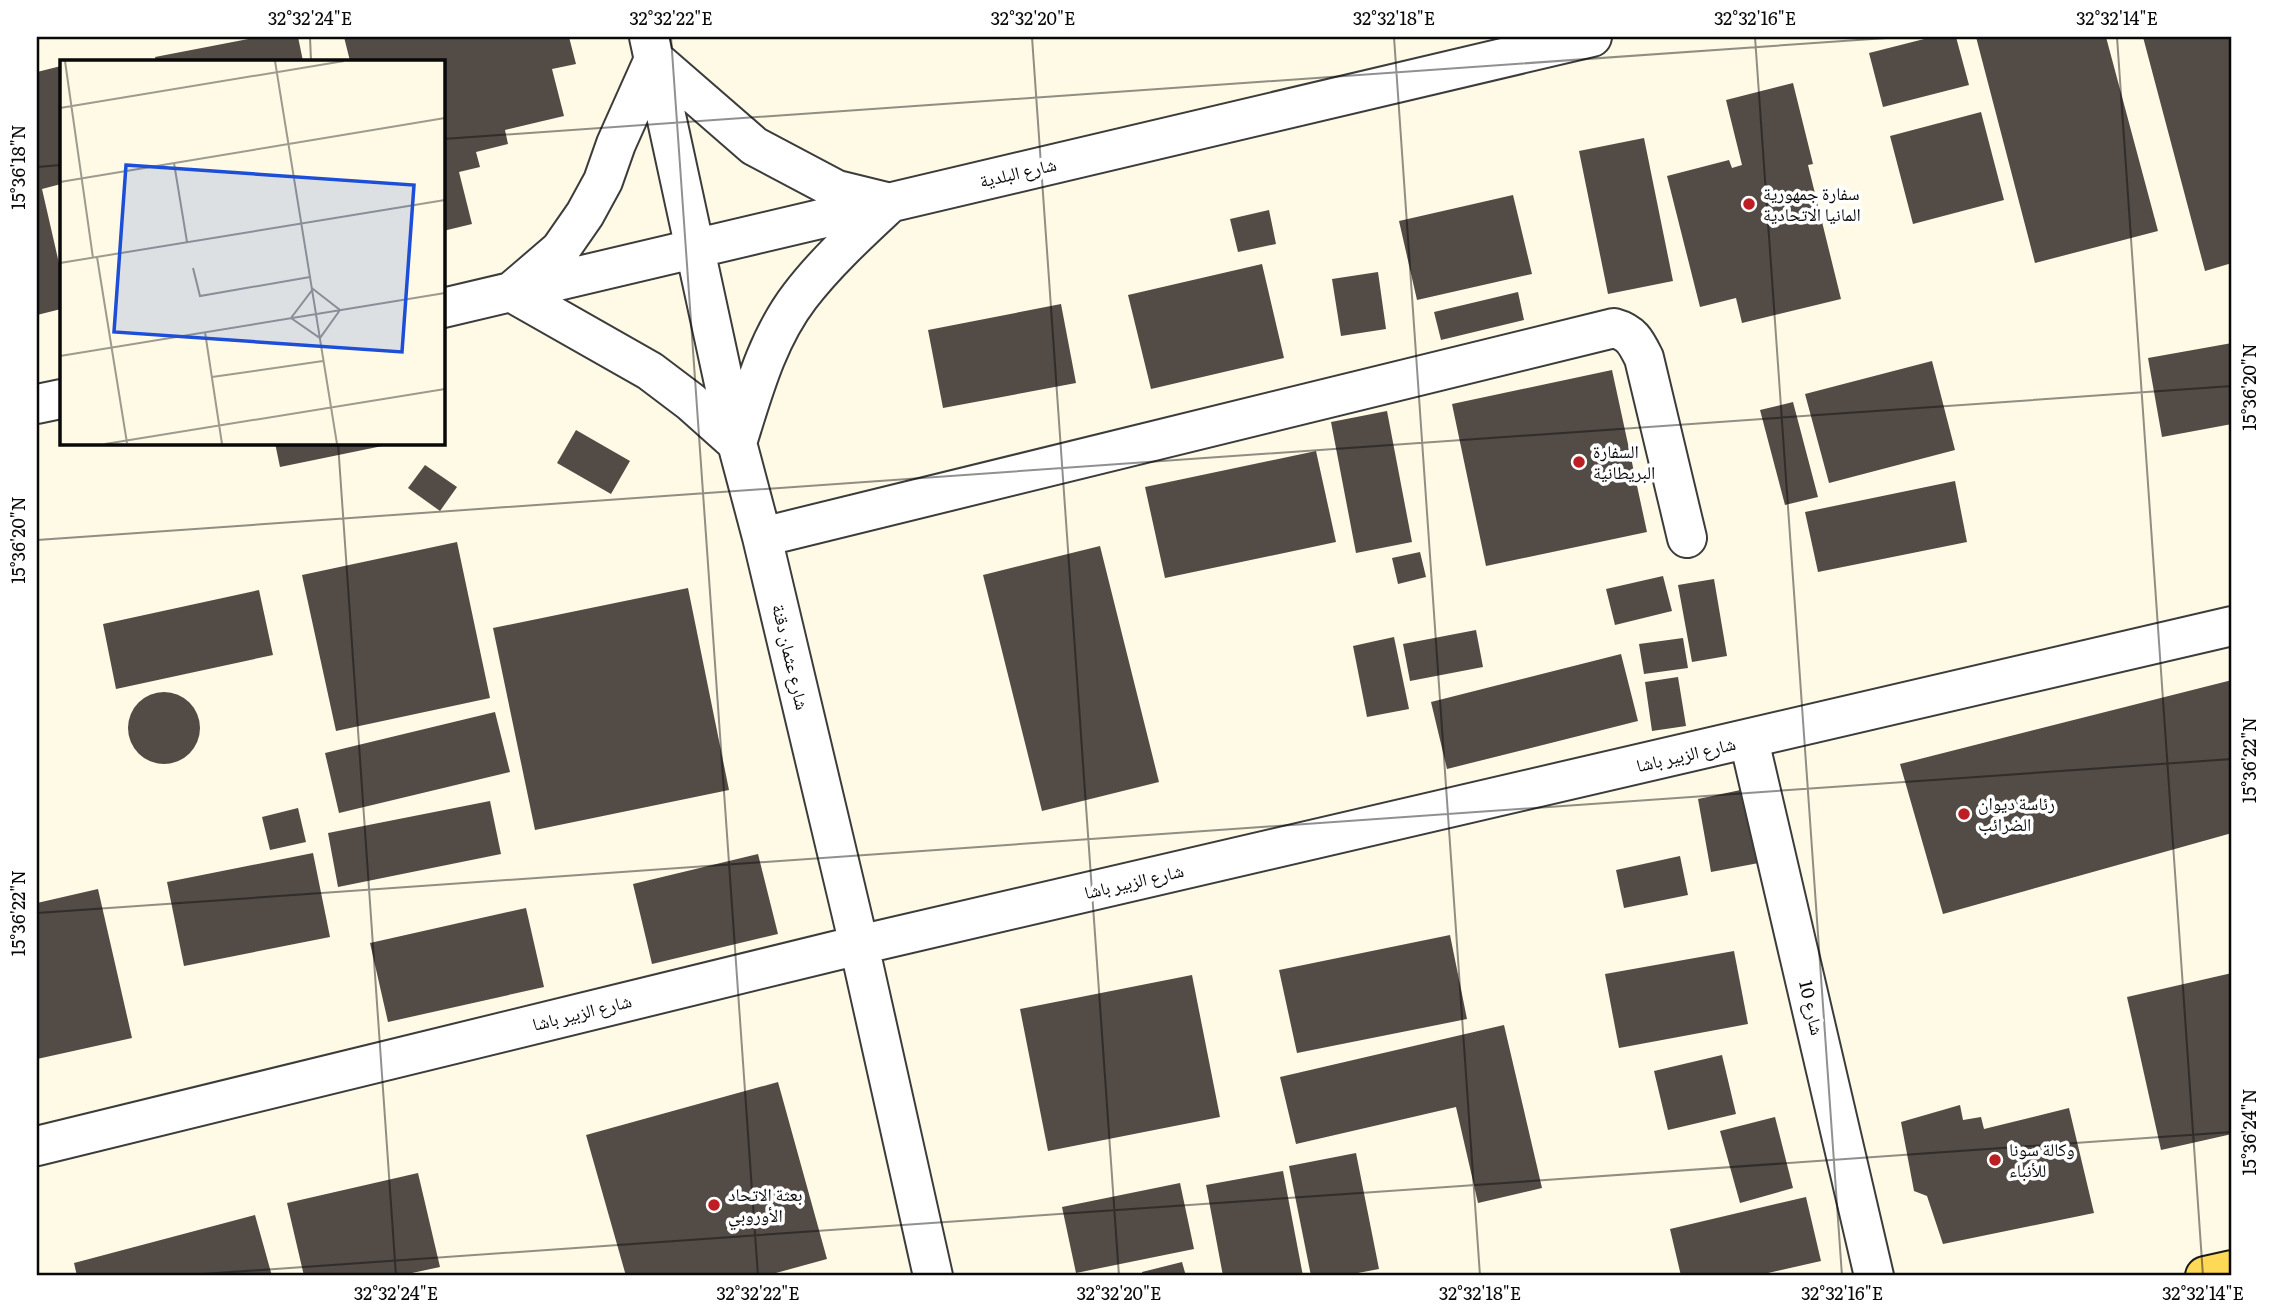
<svg xmlns="http://www.w3.org/2000/svg" width="2269" height="1313" font-family="Literata,'Noto Naskh Arabic',serif">
  <style>
    .building { fill: #524b46 }
    .lines { fill: none; stroke-linecap: round; stroke-linejoin: round }
    .minor-casing { stroke: #3c3c3c; stroke-width: 42 }
    .major-casing { stroke: #1a1a1a; stroke-width: 42 }
    .minor { stroke: #fff; stroke-width: 38 }
    .major { stroke: #fed857; stroke-width: 38 }
    .ticks { fill: none; stroke: #090909; stroke-width: 2; stroke-opacity: 0.45 }
    .poi-dot { fill: #bd1e23; stroke: #fff; stroke-width: 2.5 }
    .labels { text-anchor: middle; stroke-width: 7; stroke-linejoin: round; paint-order: stroke }
    .street-label { font-size: 18px; fill: #090909; stroke: #fff }
    .poi-label { font-size: 18px; fill: #090909; stroke: #fff; text-anchor: start }
    .inset-road { fill: none; stroke: #9d9a8e; stroke-width: 2 }
    .view { fill: #1d4ed8; fill-opacity: 0.15; stroke: #1d4ed8; stroke-width: 3.5 }
    .inset-edge { fill: none; stroke: #090909; stroke-width: 3.5 }
    .neatline { fill: none; stroke: #090909; stroke-width: 2.5 }
    .ticks-label { font-size: 18px; text-anchor: middle; fill: #090909 }
  </style>
  <rect width="100%" height="100%" fill="#fffae6"/>
  <path class="building" d="M 259,37 L 298,37 L 303,61 L 156,61 L 155,57 Z
    M 344,37 L 569,37 L 576,64 L 552,69 L 564,116 L 505,130 L 508,144 L 476,152 L 480,167 L 459,172 L 472,224 L 443,231 L 443,61 L 350,61 Z
    M 1932,37 L 1956,37 L 1969,85 L 1883,107 L 1869,53 Z
    M 1976,37 L 2106,37 L 2158,231 L 2035,263 Z
    M 2143,37 L 2232,37 L 2232,263 L 2205,271 Z
    M 61,66 L 61,184 L 42,189 L 61,272 L 61,309 L 37,315 L 37,72 Z
    M 1793,83 L 1813,164 L 1808,165 L 1841,299 L 1742,323 L 1736,298 L 1700,307 L 1667,176 L 1729,160 L 1732,168 L 1742,165 L 1726,100 Z
    M 1981,112 L 2004,200 L 1913,224 L 1890,136 Z
    M 1644,138 L 1673,281 L 1608,294 L 1579,151 Z
    M 1513,195 L 1532,274 L 1417,300 L 1399,221 Z
    M 1269,210 L 1276,244 L 1238,252 L 1230,219 Z
    M 1262,264 L 1284,358 L 1151,389 L 1128,295 Z
    M 1378,272 L 1386,329 L 1341,336 L 1332,279 Z
    M 1518,292 L 1524,320 L 1441,340 L 1434,312 Z
    M 1061,304 L 1076,383 L 943,408 L 928,330 Z
    M 2232,343 L 2232,424 L 2162,437 L 2148,358 Z
    M 1932,361 L 1955,450 L 1829,483 L 1805,394 Z
    M 1612,370 L 1647,532 L 1486,566 L 1452,404 Z
    M 1793,402 L 1818,497 L 1785,505 L 1760,410 Z
    M 1387,411 L 1412,542 L 1356,553 L 1331,422 Z
    M 576,430 L 630,461 L 611,494 L 557,463 Z
    M 275,443 L 392,443 L 392,444 L 280,467 Z
    M 1316,451 L 1336,542 L 1165,578 L 1145,487 Z
    M 425,465 L 457,487 L 440,511 L 408,488 Z
    M 1955,481 L 1967,542 L 1818,572 L 1805,512 Z
    M 457,542 L 490,698 L 336,731 L 302,575 Z
    M 1100,546 L 1159,782 L 1042,811 L 983,575 Z
    M 1420,552 L 1426,577 L 1398,584 L 1392,558 Z
    M 1663,576 L 1672,611 L 1615,625 L 1606,589 Z
    M 1714,579 L 1727,656 L 1692,662 L 1678,585 Z
    M 688,588 L 729,790 L 535,830 L 493,628 Z
    M 259,590 L 273,655 L 116,689 L 103,624 Z
    M 1476,630 L 1483,667 L 1410,681 L 1403,644 Z
    M 1394,637 L 1409,709 L 1367,717 L 1353,646 Z
    M 1683,638 L 1688,668 L 1644,674 L 1639,644 Z
    M 1621,654 L 1638,721 L 1447,769 L 1431,702 Z
    M 1678,677 L 1686,726 L 1652,731 L 1645,682 Z
    M 2232,680 L 2232,833 L 1943,914 L 1900,764 Z
    M128 728a36 36 0 1 1 72 0a36 36 0 1 1-72 0Z
    M 495,712 L 510,772 L 339,813 L 325,753 Z
    M 1750,788 L 1764,862 L 1711,872 L 1698,799 Z
    M 490,801 L 501,854 L 338,887 L 328,833 Z
    M 298,808 L 306,842 L 270,850 L 262,817 Z
    M 313,853 L 330,937 L 184,966 L 167,882 Z
    M 758,854 L 778,934 L 652,964 L 633,884 Z
    M 1680,856 L 1688,895 L 1624,908 L 1616,870 Z
    M 98,889 L 132,1038 L 37,1059 L 37,903 Z
    M 526,908 L 544,987 L 388,1022 L 370,943 Z
    M 1450,935 L 1467,1019 L 1297,1053 L 1279,970 Z
    M 1734,951 L 1748,1024 L 1619,1048 L 1605,974 Z
    M 2232,973 L 2232,1134 L 2161,1150 L 2127,997 Z
    M 1192,975 L 1220,1117 L 1048,1151 L 1020,1009 Z
    M 1504,1025 L 1542,1188 L 1478,1203 L 1456,1107 L 1296,1144 L 1280,1077 Z
    M 1722,1055 L 1736,1114 L 1668,1130 L 1654,1071 Z
    M 778,1082 L 827,1259 L 765,1276 L 626,1276 L 586,1135 Z
    M 1960,1105 L 1963,1120 L 1981,1117 L 1984,1129 L 2069,1108 L 2094,1213 L 1943,1244 L 1927,1196 L 1914,1191 L 1901,1122 Z
    M 1775,1117 L 1793,1188 L 1740,1203 L 1720,1131 Z
    M 1356,1153 L 1379,1269 L 1342,1276 L 1311,1276 L 1289,1166 Z
    M 1283,1171 L 1303,1276 L 1223,1276 L 1206,1185 Z
    M 418,1173 L 440,1267 L 398,1276 L 304,1276 L 287,1203 Z
    M 1180,1183 L 1194,1249 L 1076,1273 L 1062,1207 Z
    M 1806,1197 L 1821,1261 L 1755,1276 L 1681,1276 L 1670,1229 Z
    M 255,1215 L 272,1276 L 77,1276 L 74,1263 Z
    M 1182,1262 L 1186,1276 L 1143,1276 L 1142,1272 Z"/>
  <g class="lines">
    <g class="minor-casing">
      <path id="minor" d="M 649,37 L 737,443 L 762,537 L 859,945 L 933,1276
        M 654,59 L 754,146 L 837,190 L 890,203 C 859,232 826,262 800,296 C 767,339 753,392 737,443 L 691,402 L 650,371 L 511,292 L 560,250 L 585,214 L 603,181 L 616,144 Z
        M 443,308 L 1592,37
        M 37,404 L 61,399
        M 762,537 L 1614,328 C 1632,333 1636,342 1644,358 L 1687,538
        M 1749,740 L 1874,1276
        M 37,1146 L 859,945 L 2232,626"/>
    </g>
    <g class="major-casing">
      <path id="major" d="M 2205,1276 L 2232,1270"/>
    </g>
    <use href="#minor" class="minor"/>
    <use href="#major" class="major"/>
  </g>
  <path class="ticks" d="M 310,37 L 311,61M 671,37 L 758,1276M 1032,37 L 1119,1276M 1394,37 L 1480,1276M 1755,37 L 1842,1276M 2117,37 L 2203,1276M 443,139 L 1901,37M 37,167 L 61,165M 338,443 L 396,1276M 37,540 L 2232,386M 37,913 L 2232,759M 174,1276 L 2232,1132"/>
  <g class="poi-dot">
    <circle cx="1749" cy="204" r="7"/>
    <circle cx="1579" cy="462" r="7"/>
    <circle cx="1964" cy="814" r="7"/>
    <circle cx="1995" cy="1160" r="7"/>
    <circle cx="714" cy="1205" r="7"/>
  </g>
  <g class="labels">
    <g class="street-label">
      <text transform="translate(1018 173) rotate(-13)" y="6">شارع البلدية</text>
      <text transform="translate(790 657) rotate(77)" y="6">شارع عثمان دقنة</text>
      <text transform="translate(1686 755) rotate(-13)" y="6">شارع الزبير باشا</text>
      <text transform="translate(1134 882) rotate(-13)" y="6">شارع الزبير باشا</text>
      <text transform="translate(1811 1008) rotate(77)" y="6">شارع 10</text>
      <text transform="translate(582 1013) rotate(-14)" y="6">شارع الزبير باشا</text>
    </g>
    <g class="poi-label">
      <text x="1763" y="200">سفارة جمهورية<tspan x="1763" dy="21">المانيا الاتحادية</tspan></text>
      <text x="1593" y="458">السفارة<tspan x="1593" dy="21">البريطانية</tspan></text>
      <text x="1978" y="810">رئاسة ديوان<tspan x="1978" dy="21">الضرائب</tspan></text>
      <text x="2009" y="1156">وكالة سونا<tspan x="2009" dy="21">للأنباء</tspan></text>
      <text x="728" y="1201">بعثة الاتحاد<tspan x="728" dy="21">الأوروبي</tspan></text>
    </g>
  </g>
  <g transform="translate(60 60)">
    <rect width="385" height="385" fill="#fffae6"/>
    <path class="inset-road" d="M 5,1 L 33,198M 215,1 L 277,384M 0,48 L 284,1M 114,103 L 127,182M 0,122 L 385,58M 37,197 L 67,383M 0,203 L 385,140M 133,208 L 140,236 L 250,217M 253,229 L 280,250 L 260,278 L 231,258 ZM 145,272 L 162,384M 0,296 L 385,233M 152,317 L 263,301M 45,384 L 385,329"/>
    <path class="view" d="M 66,105 L 354,125 L 342,292 L 54,272 Z"/>
    <rect width="385" height="385" class="inset-edge"/>
  </g>
  <rect width="2269" height="1313" fill="none" stroke="#ffffff" stroke-width="77"/>
  <rect x="38" y="38" width="2192" height="1236" class="neatline"/>
  <g class="ticks-label">
    <text x="310" y="25">32°32'24"E</text>
    <text x="671" y="25">32°32'22"E</text>
    <text x="1033" y="25">32°32'20"E</text>
    <text x="1394" y="25">32°32'18"E</text>
    <text x="1755" y="25">32°32'16"E</text>
    <text x="2117" y="25">32°32'14"E</text>
    <text transform="translate(19 167) rotate(-90)" y="6">15°36'18"N</text>
    <text transform="translate(2250 387) rotate(-90)" y="6">15°36'20"N</text>
    <text transform="translate(19 540) rotate(-90)" y="6">15°36'20"N</text>
    <text transform="translate(2250 760) rotate(-90)" y="6">15°36'22"N</text>
    <text transform="translate(19 913) rotate(-90)" y="6">15°36'22"N</text>
    <text transform="translate(2250 1132) rotate(-90)" y="6">15°36'24"N</text>
    <text x="396" y="1300">32°32'24"E</text>
    <text x="758" y="1300">32°32'22"E</text>
    <text x="1119" y="1300">32°32'20"E</text>
    <text x="1480" y="1300">32°32'18"E</text>
    <text x="1842" y="1300">32°32'16"E</text>
    <text x="2203" y="1300">32°32'14"E</text>
  </g>
</svg>
